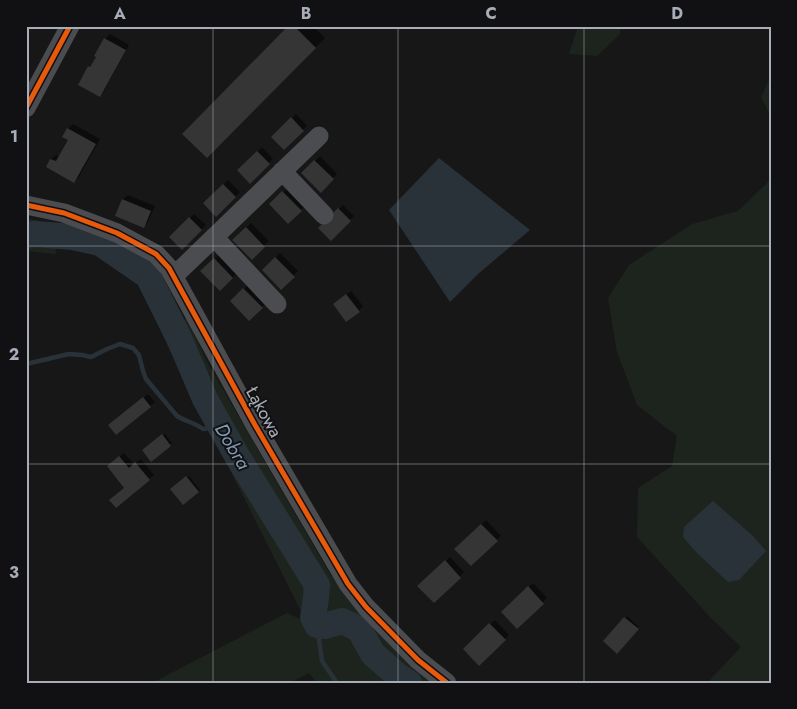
<svg xmlns="http://www.w3.org/2000/svg" width="797" height="709" font-family="Jost,sans-serif">
  <style>
    .green { fill: #1d241e }
    .water { fill: #2a3239 }
    .shadow { fill: #0007 }
    .lines { fill: none; stroke-linecap: round; stroke-linejoin: round }
    .stream { stroke: #2a3239; stroke-width: 4.5 }
    .river { stroke: #2a3239; stroke-width: 26 }
    .building { fill: #353536 }
    .minor { stroke: #4b4c50; stroke-width: 19 }
    .cycleway-casing { stroke: #111113; stroke-width: 8 }
    .cycleway { stroke: #e8590c; stroke-width: 5 }
    .grid { fill: none; stroke: #a8adb8; stroke-width: 1; stroke-opacity: 0.55 }
    .labels { text-anchor: middle; stroke-width: 4; stroke-linejoin: round; paint-order: stroke }
    .street-label { font-size: 18px; fill: #a8adb8; stroke: #111113 }
    .water-label { font-size: 19px; font-style: italic; fill: #7f9bb3; stroke: #111113 }
    .neatline { fill: none; stroke: #a8adb8; stroke-width: 2 }
    .grid-label { font-size: 16px; text-anchor: middle; font-weight: bold; fill: #a8adb8 }
  </style>
  <rect width="100%" height="100%" fill="#171717"/>
  <path class="green" d="M 578,26 L 621,26 L 620,34 L 597,56 L 569,54 Z
    M 771,76 L 771,117 L 761,97 Z
    M 771,179 L 771,683 L 707,683 L 741,647 L 711,618 L 637,537 L 638,488 L 672,466 L 677,436 L 637,405 L 617,352 L 608,298 L 629,265 L 692,224 L 738,211 Z
    M 26,219 L 36,220 L 53,227 L 56,254 L 26,251 Z
    M 188,319 L 206,360 L 255,445 L 330,574 L 359,613 L 407,659 L 435,683 L 317,683 L 309,673 L 290,683 L 152,683 L 287,613 L 307,622 L 322,633 L 300,609 L 168,347 L 156,321 Z"/>
  <path class="water" d="M 439,158 L 530,230 L 478,274 L 450,302 L 389,210 Z
    M 713,501 L 753,536 L 766,551 L 739,580 L 728,582 L 697,553 L 683,537 L 684,527 Z"/>
  <path class="shadow" d="M 290,26 L 313,26 L 325,38 L 207,157 Z
    M 110,34 L 129,45 L 104,91 L 100,95 L 89,67 L 98,57 L 96,56 L 105,39 Z
    M 296,114 L 307,126 L 284,148 L 273,137 Z
    M 73,124 L 100,139 L 79,177 L 74,181 L 47,167 L 51,159 L 56,155 L 60,157 L 69,140 L 64,137 L 68,129 Z
    M 262,147 L 273,159 L 250,182 L 239,170 Z
    M 320,156 L 337,174 L 321,191 L 303,173 Z
    M 228,180 L 240,192 L 216,215 L 205,203 Z
    M 288,188 L 305,206 L 289,222 L 271,204 Z
    M 128,195 L 155,206 L 148,222 L 143,227 L 117,215 L 123,199 Z
    M 343,205 L 354,216 L 331,239 L 320,228 Z
    M 194,214 L 206,225 L 182,248 L 171,237 Z
    M 251,223 L 269,241 L 252,258 L 234,240 Z
    M 280,253 L 298,271 L 281,288 L 263,270 Z
    M 219,255 L 237,273 L 220,290 L 202,271 Z
    M 248,285 L 266,303 L 249,319 L 231,301 Z
    M 351,291 L 363,306 L 359,311 L 339,300 Z
    M 148,394 L 155,402 L 116,433 L 114,421 Z
    M 165,434 L 172,443 L 151,460 L 146,449 Z
    M 124,453 L 134,464 L 141,459 L 154,475 L 116,506 L 126,488 L 113,462 Z
    M 189,476 L 200,490 L 198,492 L 173,488 Z
    M 486,520 L 501,536 L 471,565 L 456,549 Z
    M 450,557 L 464,572 L 434,601 L 419,586 Z
    M 533,583 L 547,598 L 517,627 L 502,612 Z
    M 627,616 L 639,627 L 617,652 L 604,641 Z
    M 495,620 L 509,635 L 479,664 L 464,649 Z"/>
  <g class="lines">
    <path class="stream" d="M 26,364 L 69,354 L 82,355 L 91,357 L 107,349 L 120,344 L 133,348 L 139,355 L 143,371 L 146,379 L 177,416 C 185,421 195,423 203,429 L 221,427
      M 317,625 L 322,661 L 337,683"/>
    <path class="river" d="M 26,235 L 36,234 L 73,237 L 100,243 L 148,276 L 179,338 L 205,399 L 237,456 L 317,585 L 316,598 L 313,617 L 317,625 L 325,626 L 342,621 L 359,629 L 373,654 L 398,676 L 409,683"/>
  </g>
  <path class="building" d="M 288,26 L 294,26 L 316,48 L 207,158 L 182,134 Z
    M 104,38 L 126,50 L 100,97 L 78,85 L 88,66 L 90,67 L 96,57 L 94,56 Z
    M 291,117 L 304,131 L 284,150 L 271,137 Z
    M 67,128 L 96,144 L 74,183 L 46,167 L 50,159 L 56,161 L 68,140 L 62,137 Z
    M 257,151 L 270,164 L 250,184 L 237,170 Z
    M 314,160 L 334,179 L 321,193 L 301,173 Z
    M 223,184 L 236,197 L 216,217 L 203,203 Z
    M 282,191 L 302,211 L 288,224 L 269,204 Z
    M 122,199 L 151,211 L 144,228 L 115,216 Z
    M 338,208 L 351,221 L 331,241 L 318,228 Z
    M 189,217 L 202,230 L 182,250 L 169,237 Z
    M 246,227 L 265,247 L 252,260 L 232,240 Z
    M 275,257 L 295,277 L 281,290 L 262,270 Z
    M 214,258 L 233,278 L 220,291 L 200,271 Z
    M 243,288 L 263,308 L 249,321 L 230,301 Z
    M 346,294 L 360,312 L 346,322 L 333,304 Z
    M 143,397 L 151,407 L 116,435 L 108,425 Z
    M 162,434 L 171,446 L 151,462 L 142,450 Z
    M 119,456 L 129,468 L 135,462 L 150,480 L 116,508 L 109,500 L 124,488 L 107,466 Z
    M 186,476 L 199,492 L 183,505 L 170,489 Z
    M 481,524 L 498,541 L 471,566 L 454,549 Z
    M 445,560 L 461,578 L 434,603 L 417,586 Z
    M 528,586 L 544,604 L 517,629 L 501,612 Z
    M 624,617 L 639,629 L 617,654 L 603,641 Z
    M 489,623 L 506,640 L 479,666 L 463,649 Z"/>
  <g class="lines">
    <path class="minor" d="M 26,108 L 70,26
      M 282,171 L 324,215
      M 26,205 L 64,213 L 117,233 L 156,254 L 169,268 L 255,425 L 348,584 L 366,607 L 418,660 L 447,683
      M 214,237 L 277,304
      M 174,276 L 319,136"/>
    <g class="cycleway-casing">
      <path id="cycleway" d="M 26,108 L 70,26
        M 26,205 L 64,213 L 117,233 L 156,254 L 169,268 L 255,425 L 348,584 L 366,607 L 418,660 L 447,683"/>
    </g>
    <use href="#cycleway" class="cycleway"/>
  </g>
  <path class="grid" d="M 213,26 L 213,683M 398,26 L 398,683M 584,26 L 584,683M 26,246 L 771,246M 26,464 L 771,464"/>
  <g class="labels">
    <g class="street-label">
      <text transform="translate(264 412) rotate(61)" y="6">Łąkowa</text>
    </g>
    <g class="water-label">
      <text transform="translate(233 446) rotate(59)" y="7">Dobra</text>
    </g>
  </g>
  <rect width="797" height="709" fill="none" stroke="#111113" stroke-width="55"/>
  <rect x="28" y="28" width="742" height="654" class="neatline"/>
  <g class="grid-label">
    <text x="120" y="19">A</text>
    <text x="306" y="19">B</text>
    <text x="491" y="19">C</text>
    <text x="677" y="19">D</text>
    <text x="14" y="142">1</text>
    <text x="14" y="360">2</text>
    <text x="14" y="578">3</text>
  </g>
</svg>
